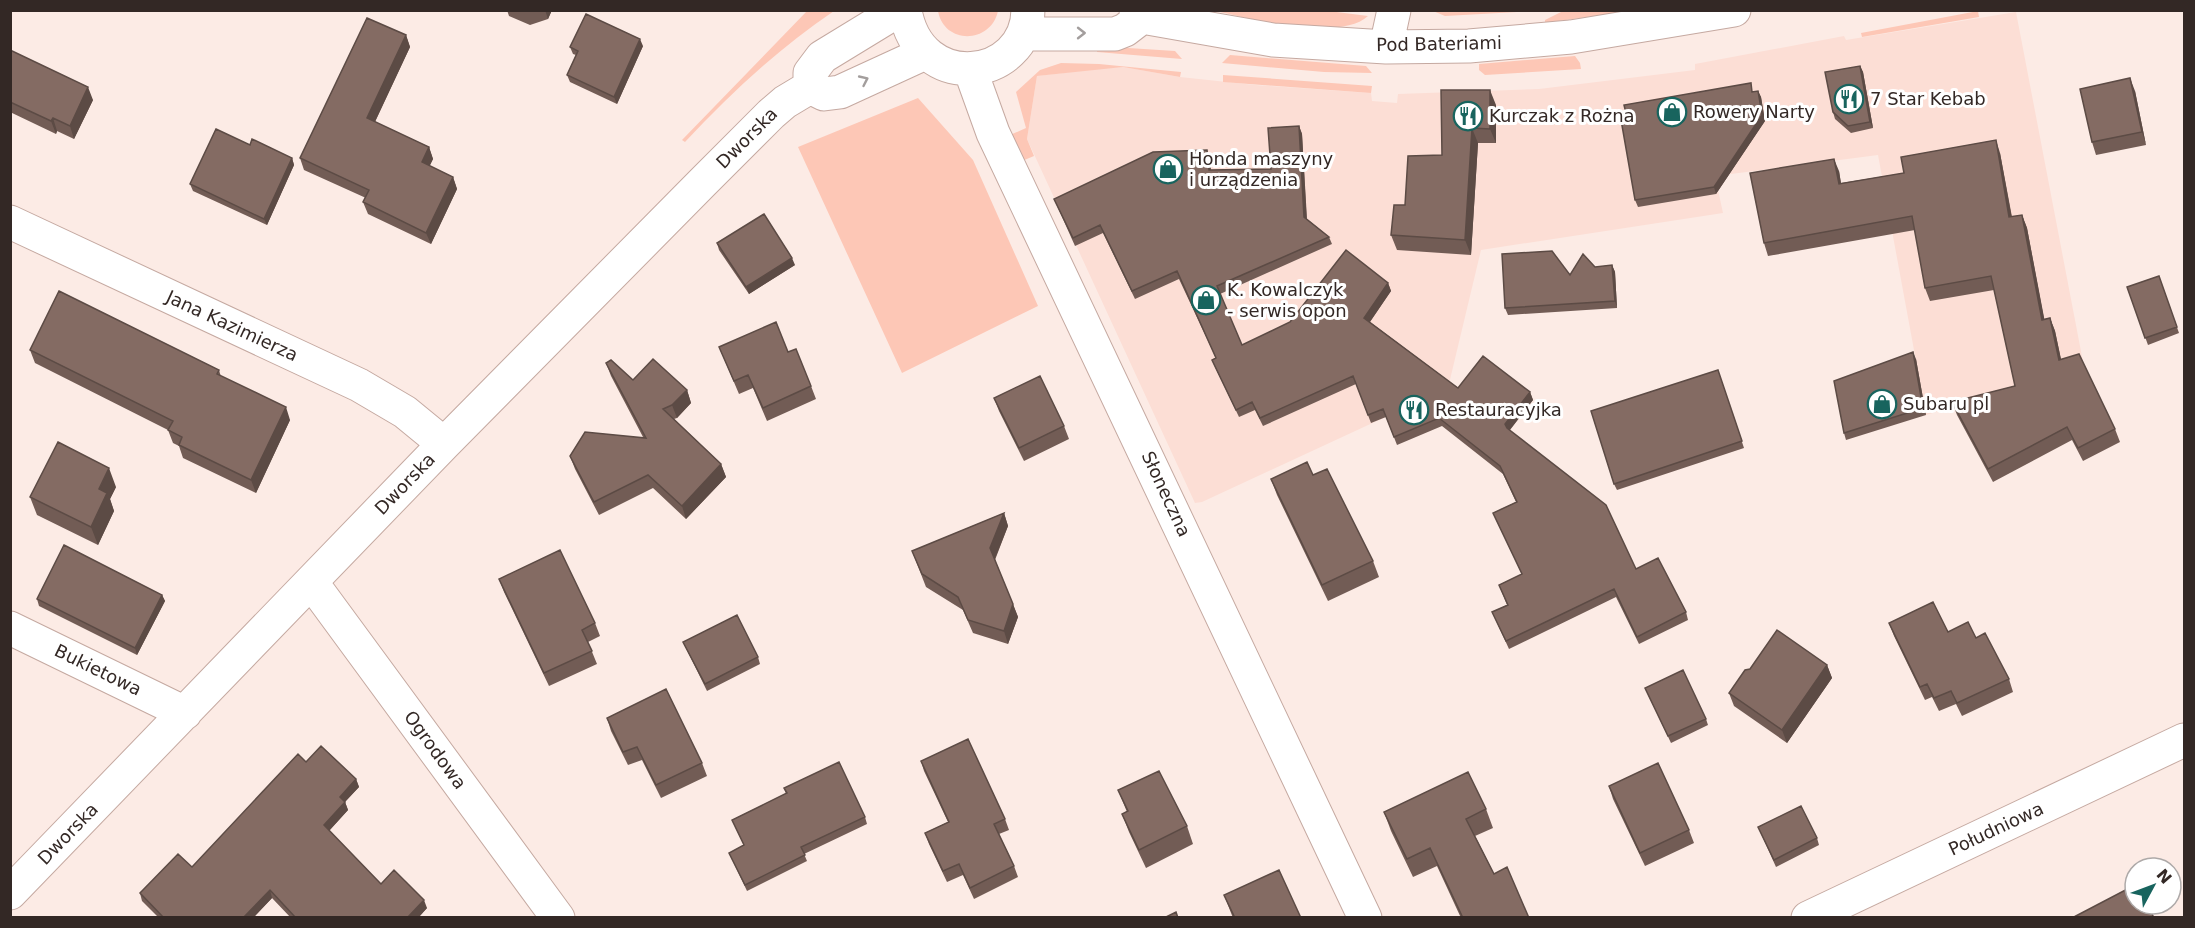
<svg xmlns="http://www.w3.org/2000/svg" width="2195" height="928" font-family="'DejaVu Sans',sans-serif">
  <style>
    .built { fill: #fcded5 }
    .grass { fill: #fdc7b6 }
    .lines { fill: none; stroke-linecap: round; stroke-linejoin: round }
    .minor-casing { stroke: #c5a9a1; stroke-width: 35 }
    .minor { stroke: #fff; stroke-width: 33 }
    .wall { fill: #725c55 }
    .shaded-wall { fill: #5c4b45 }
    .building { fill: #846b63; stroke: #5c4b45; stroke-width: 1.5 }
    .oneway { stroke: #a39e9d }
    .labels { text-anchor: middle; stroke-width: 6; stroke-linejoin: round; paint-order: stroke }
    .street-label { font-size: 18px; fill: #332825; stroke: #fff }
    .poi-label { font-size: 18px; fill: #332825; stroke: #fff; text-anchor: start }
  </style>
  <rect width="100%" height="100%" fill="#fcebe5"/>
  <path class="built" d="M 2016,12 L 2084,367 L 1926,415 L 1878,155 L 1715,176 L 1723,213 L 1481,250 L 1448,388 L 1202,502 L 1195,503 L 1027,139 L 1037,76 L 1104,68 L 1123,67 L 1180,77 L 1255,85 L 1371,93 L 1372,101 L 1397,103 L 1398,94 L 1539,89 L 1695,70 L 1695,64 L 1844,36 L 1846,40 Z"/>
  <path class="grass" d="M 1321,10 L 1368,16 C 1340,42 1251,19 1216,11 Z
    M 807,11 L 834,11 C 778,49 731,93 685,142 L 682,140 Z
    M 938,11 L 938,10 L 998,11 C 991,44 944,45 938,11 Z
    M 1433,11 L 1537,11 L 1445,16 Z
    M 1563,11 L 1628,11 L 1545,23 L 1545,20 Z
    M 1978,11 L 1979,17 L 1862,37 L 1861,33 Z
    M 1097,46 L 1175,51 L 1182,59 L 1097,52 Z
    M 1230,55 L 1366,66 L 1372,73 L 1324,72 L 1222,63 Z
    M 1575,56 L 1580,63 L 1581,69 L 1485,75 L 1479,70 L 1479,64 Z
    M 1061,63 L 1099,64 L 1181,72 L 1180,77 L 1123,67 L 1037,76 L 1027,139 L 1034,156 L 1022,161 L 1010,135 L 1026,128 L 1016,92 L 1040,70 Z
    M 1223,75 L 1372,86 L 1371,93 L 1223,82 Z
    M 918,98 L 973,160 L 1038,306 L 902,373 L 798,147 Z"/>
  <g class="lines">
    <g class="minor-casing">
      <path id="minor" d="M 905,10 C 919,95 1027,81 1028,10
        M 1136,10 L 1142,17 L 1273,40 L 1386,47 L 1469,46 L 1571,37 L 1734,10
        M 1023,34 L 1115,34 L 1125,30 L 1142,17
        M 1386,47 L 1394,10
        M 970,69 L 993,133 L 1365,918
        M 810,87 L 824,94 L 840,92 L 925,53
        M 810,87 L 810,73 L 822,57 L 899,10
        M 10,222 L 359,385 L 405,412 L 444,444
        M 312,583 L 558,918
        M 10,628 L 185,713
        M 10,893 L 444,444 L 703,182 L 771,114 L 785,102 L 810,87
        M 1808,918 L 2184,740"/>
    </g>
    <use href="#minor" class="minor"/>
  </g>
  <path class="wall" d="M 507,10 L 552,10 L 548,19 L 530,25 L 509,16 Z
    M 406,35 L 410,47 L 375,122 L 429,147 L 433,159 L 429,166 L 453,177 L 457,189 L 431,244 L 368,214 L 363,202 L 366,198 L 304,170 L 300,158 Z
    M 643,46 L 617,104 L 570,82 L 567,75 L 576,55 L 573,54 L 570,47 Z
    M 10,50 L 93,100 L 74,139 L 57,131 L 56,134 L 10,112 Z
    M 1860,66 L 1863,72 L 1873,128 L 1851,133 L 1835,119 L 1833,112 Z
    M 1758,91 L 1761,97 L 1765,121 L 1716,194 L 1638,207 L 1635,200 L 1754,92 Z
    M 2135,91 L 2146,145 L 2096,155 L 2092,142 Z
    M 1496,105 L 1496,143 L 1478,143 L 1471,255 L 1397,250 L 1391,235 L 1405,205 L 1442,155 Z
    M 1299,126 L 1302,134 L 1307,219 L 1329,237 L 1332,244 L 1220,294 L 1242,345 L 1388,283 L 1391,291 L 1370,322 L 1458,388 L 1530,392 L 1533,400 L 1510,430 L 1636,569 L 1686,612 L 1688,620 L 1639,644 L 1616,597 L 1509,649 L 1492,612 L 1507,605 L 1499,585 L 1522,574 L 1493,513 L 1516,502 L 1503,474 L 1442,426 L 1397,445 L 1386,417 L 1371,423 L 1356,384 L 1263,426 L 1255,410 L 1239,417 L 1215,367 L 1212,360 L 1216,358 L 1179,279 L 1135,299 L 1103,233 L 1075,246 L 1054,199 L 1210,158 L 1211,170 L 1271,169 Z
    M 250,145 L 292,158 L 294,165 L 267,225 L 193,191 L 190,184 Z
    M 2000,153 L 2012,217 L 2022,215 L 2027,228 L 2044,319 L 2050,318 L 2055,331 L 2061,360 L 2115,429 L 2120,442 L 2083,461 L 2072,440 L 1993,482 L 1957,415 L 1952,402 L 2015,386 L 1994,290 L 1930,301 L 1925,288 L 1915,230 L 1768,256 L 1764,243 L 1839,171 L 1841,183 L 1904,173 Z
    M 717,243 L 795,265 L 749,294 L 719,250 Z
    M 1612,265 L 1615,272 L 1617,308 L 1508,315 L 1505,308 L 1570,275 Z
    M 2159,276 L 2179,333 L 2148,345 L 2127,287 Z
    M 719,347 L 788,352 L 811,386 L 816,399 L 767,421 L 753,388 L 739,394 Z
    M 30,350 L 219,370 L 221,377 L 290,420 L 256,493 L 183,458 L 179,446 L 173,443 L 168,430 L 35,363 Z
    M 1916,359 L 1926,415 L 1846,440 L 1844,433 Z
    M 606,363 L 633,380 L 687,390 L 691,403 L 677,418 L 674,419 L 721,464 L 726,477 L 686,519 L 653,488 L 599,515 L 575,469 L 570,456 L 643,437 L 611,376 Z
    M 1718,370 L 1744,448 L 1617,490 L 1614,484 Z
    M 994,398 L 1064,426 L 1069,439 L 1024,461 L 999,411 Z
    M 1271,479 L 1373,561 L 1379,577 L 1328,601 L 1277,495 Z
    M 116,487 L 110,499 L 114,511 L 98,545 L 37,515 L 30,497 Z
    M 1004,513 L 1008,526 L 995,560 L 1018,617 L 1008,644 L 973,633 L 963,610 L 926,587 L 912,551 Z
    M 499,579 L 595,623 L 600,636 L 588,642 L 597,664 L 549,686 L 504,592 Z
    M 162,595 L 165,601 L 137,655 L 39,606 L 37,599 Z
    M 1889,623 L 1948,632 L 1976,638 L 2009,679 L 2013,692 L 1962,716 L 1956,704 L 1939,711 L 1932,697 L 1925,700 L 1894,636 Z
    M 683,642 L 758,657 L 760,664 L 707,691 Z
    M 1827,665 L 1832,678 L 1787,743 L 1734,706 L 1729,693 Z
    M 1645,688 L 1706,719 L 1708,725 L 1671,743 Z
    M 607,718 L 702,763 L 707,776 L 661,798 L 642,760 L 628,765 L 611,731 Z
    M 921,761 L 1005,819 L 1009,830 L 999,834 L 1014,866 L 1018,877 L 974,899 L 963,875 L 947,882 L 929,844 L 925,833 L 948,822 L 924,771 Z
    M 306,762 L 356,779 L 359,787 L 345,802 L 348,810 L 329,831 L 381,884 L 427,908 L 418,918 L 291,918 L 272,898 L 253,918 L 159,918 L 142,901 L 140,893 L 192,867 Z
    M 1609,786 L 1689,830 L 1694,843 L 1645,866 L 1613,799 Z
    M 784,788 L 865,817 L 867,824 L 804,854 L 807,861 L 747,891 L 729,853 L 744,845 L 732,820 L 786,794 Z
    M 1118,790 L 1187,826 L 1193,844 L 1146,868 L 1129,832 L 1122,814 L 1127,812 Z
    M 1486,809 L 1493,828 L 1475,836 L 1494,874 L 1529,918 L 1461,918 L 1437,866 L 1413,877 L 1391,831 L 1384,812 Z
    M 1758,827 L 1817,838 L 1819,845 L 1776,867 Z
    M 1224,895 L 1301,918 L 1233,918 Z"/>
  <path class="shaded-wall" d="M 545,10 L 552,10 L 548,19 Z
    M 406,35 L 410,47 L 371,130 L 367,118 Z
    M 640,39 L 643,46 L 617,104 L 614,97 Z
    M 1860,66 L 1863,72 L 1873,128 L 1870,122 Z
    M 2130,78 L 2135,91 L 2146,145 L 2142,132 Z
    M 88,87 L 93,100 L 74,139 L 70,126 Z
    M 1490,90 L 1496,105 L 1496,143 L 1490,129 Z
    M 1758,91 L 1761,97 L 1765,121 L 1716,194 L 1714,187 Z
    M 53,118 L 57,131 L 56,134 L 51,121 Z
    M 1299,126 L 1302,134 L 1307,225 L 1304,217 Z
    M 1472,128 L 1478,143 L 1471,255 L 1465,240 Z
    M 1996,140 L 2000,153 L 2014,230 L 2009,217 Z
    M 429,147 L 433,159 L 426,174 L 422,162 Z
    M 1207,150 L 1210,158 L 1211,178 L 1209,170 Z
    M 292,158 L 294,165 L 267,225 L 264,219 Z
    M 1834,159 L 1839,171 L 1843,197 L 1839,184 Z
    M 453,177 L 457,189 L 431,244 L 426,233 Z
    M 2022,215 L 2027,228 L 2047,333 L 2042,320 Z
    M 792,258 L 795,265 L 749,294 L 746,287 Z
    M 1612,265 L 1615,272 L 1617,308 L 1615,301 Z
    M 1388,283 L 1391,291 L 1367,326 L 1364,318 Z
    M 2050,318 L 2055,331 L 2064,373 L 2059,360 Z
    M 1913,352 L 1916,359 L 1926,415 L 1923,408 Z
    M 687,390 L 691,403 L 677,418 L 672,405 Z
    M 1530,392 L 1533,400 L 1508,432 L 1505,424 Z
    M 286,407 L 290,420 L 256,493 L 251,480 Z
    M 721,464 L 726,477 L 686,519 L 682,506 Z
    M 109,468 L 116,487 L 110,499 L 114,511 L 98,545 L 91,527 L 99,489 Z
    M 1004,513 L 1008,526 L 994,561 L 990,548 Z
    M 162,595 L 165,601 L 137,655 L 135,648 Z
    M 1013,604 L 1018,617 L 1008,644 L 1004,631 Z
    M 1827,665 L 1832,678 L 1787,743 L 1782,730 Z
    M 356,779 L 359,787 L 342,805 L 340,797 Z
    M 345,802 L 348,810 L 327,833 L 324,825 Z
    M 270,890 L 272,898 L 253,918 L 243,918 Z
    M 424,900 L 427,908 L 418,918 L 407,918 Z"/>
  <path class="building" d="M 586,14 L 640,39 L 614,97 L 567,75 L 578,51 L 570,47 Z
    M 367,18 L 406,35 L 367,118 L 429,147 L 422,162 L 453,177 L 426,233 L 363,202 L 369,190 L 300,158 Z
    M 10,50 L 88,87 L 70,126 L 53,118 L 51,121 L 10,102 Z
    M 1860,66 L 1870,122 L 1848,126 L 1833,112 L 1825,72 Z
    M 2130,78 L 2142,132 L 2092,142 L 2080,89 Z
    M 1751,83 L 1752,92 L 1758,91 L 1762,115 L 1714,187 L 1635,200 L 1620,114 L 1626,113 L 1624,105 Z
    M 1441,90 L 1490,90 L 1490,129 L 1472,128 L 1465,240 L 1391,235 L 1394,205 L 1405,205 L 1408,156 L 1442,155 Z
    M 1299,126 L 1304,217 L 1329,237 L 1217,286 L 1242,345 L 1290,322 L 1346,250 L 1388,283 L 1364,318 L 1458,388 L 1483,356 L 1530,392 L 1505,424 L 1507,428 L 1606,505 L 1636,569 L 1658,558 L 1686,612 L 1637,637 L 1614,589 L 1506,641 L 1492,612 L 1508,605 L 1499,585 L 1522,574 L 1493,513 L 1517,502 L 1500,466 L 1439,418 L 1394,437 L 1383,409 L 1368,415 L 1353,376 L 1260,418 L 1252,402 L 1236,410 L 1212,360 L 1216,358 L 1177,271 L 1132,291 L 1100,225 L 1073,238 L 1054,199 L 1153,152 L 1207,150 L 1209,170 L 1271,169 L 1268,128 Z
    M 216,129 L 250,145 L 252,139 L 292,158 L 264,219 L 190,184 Z
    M 1996,140 L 2009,217 L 2022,215 L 2042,320 L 2050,318 L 2059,360 L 2079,354 L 2115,429 L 2078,448 L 2067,427 L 1988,469 L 1952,402 L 2015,386 L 1991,276 L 1925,288 L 1912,216 L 1764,243 L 1750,173 L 1834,159 L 1839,184 L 1904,173 L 1901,157 Z
    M 764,214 L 792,258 L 746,287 L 717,243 Z
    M 1552,251 L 1570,275 L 1583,254 L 1595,267 L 1612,265 L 1615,301 L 1505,308 L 1502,254 Z
    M 2159,276 L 2177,327 L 2145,338 L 2127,287 Z
    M 59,291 L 219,370 L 217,374 L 286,407 L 251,480 L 179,445 L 182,437 L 168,430 L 173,421 L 30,350 Z
    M 776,322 L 788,352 L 796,349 L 811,386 L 763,408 L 748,375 L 734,381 L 719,347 Z
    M 1913,352 L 1923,408 L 1844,433 L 1834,381 Z
    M 653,359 L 687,390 L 672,405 L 663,409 L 721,464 L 682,506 L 648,475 L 594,502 L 570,456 L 585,432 L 646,438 L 606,363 L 611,360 L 633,380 Z
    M 1718,370 L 1742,441 L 1614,484 L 1591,411 Z
    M 1040,376 L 1064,426 L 1019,448 L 994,398 Z
    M 58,442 L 109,468 L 99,489 L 107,493 L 91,527 L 30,497 Z
    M 1307,462 L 1313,475 L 1327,469 L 1373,561 L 1322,585 L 1271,479 Z
    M 1004,513 L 990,548 L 1013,604 L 1004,631 L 968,620 L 958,597 L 922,574 L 912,551 Z
    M 64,545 L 162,595 L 135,648 L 37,599 Z
    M 560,550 L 595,623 L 582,630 L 592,651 L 544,673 L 499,579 Z
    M 1933,602 L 1948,632 L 1968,622 L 1976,638 L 1985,633 L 2009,679 L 1957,703 L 1951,691 L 1934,698 L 1927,684 L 1920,687 L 1889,623 Z
    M 737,615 L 758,657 L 705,684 L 683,642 Z
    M 1777,630 L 1827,665 L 1782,730 L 1729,693 L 1745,670 L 1750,669 Z
    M 1683,670 L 1706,719 L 1668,736 L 1645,688 Z
    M 666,689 L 702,763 L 656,785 L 637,747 L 623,752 L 607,718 Z
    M 968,739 L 1005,819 L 994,824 L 1014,866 L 970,888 L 959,864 L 943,871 L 925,833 L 949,822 L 921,761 Z
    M 321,746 L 356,779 L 340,797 L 345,802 L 324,825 L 381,884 L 394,870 L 424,900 L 407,918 L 296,918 L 270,890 L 243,918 L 164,918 L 140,893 L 178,854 L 192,867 L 298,754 L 306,762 Z
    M 839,762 L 865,817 L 801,847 L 805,855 L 745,885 L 729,853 L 744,845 L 732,820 L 787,793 L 784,788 Z
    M 1658,763 L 1689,830 L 1640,853 L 1609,786 Z
    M 1159,771 L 1187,826 L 1139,850 L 1122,814 L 1128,811 L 1118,790 Z
    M 1468,772 L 1486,809 L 1466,819 L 1494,874 L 1507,867 L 1529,918 L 1463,918 L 1430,848 L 1407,859 L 1384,812 Z
    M 1801,806 L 1817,838 L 1774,860 L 1758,827 Z
    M 1279,870 L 1301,918 L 1235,918 L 1224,895 Z
    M 2135,885 L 2135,904 L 2147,904 L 2154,918 L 2072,918 Z
    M 1176,912 L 1178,918 L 1164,918 Z"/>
  <defs><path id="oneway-chevron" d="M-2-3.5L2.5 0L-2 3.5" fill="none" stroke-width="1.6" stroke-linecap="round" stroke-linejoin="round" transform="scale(1.5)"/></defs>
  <g class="oneway">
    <use href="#oneway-chevron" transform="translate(1081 33)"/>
    <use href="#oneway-chevron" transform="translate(864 80) rotate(-25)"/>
  </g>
  <defs>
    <g id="restaurant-ring" transform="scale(1.5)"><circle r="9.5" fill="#fff" stroke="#18645e" stroke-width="1.5"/><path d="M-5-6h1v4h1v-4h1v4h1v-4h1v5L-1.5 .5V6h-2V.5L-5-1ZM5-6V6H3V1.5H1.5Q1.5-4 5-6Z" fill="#18645e"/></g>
    <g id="shop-ring" transform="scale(1.5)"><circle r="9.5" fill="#fff" stroke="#18645e" stroke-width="1.5"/><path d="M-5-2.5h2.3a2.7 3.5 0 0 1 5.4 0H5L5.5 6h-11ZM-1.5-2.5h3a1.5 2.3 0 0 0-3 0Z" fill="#18645e"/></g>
  </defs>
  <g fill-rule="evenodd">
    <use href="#restaurant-ring" x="1849" y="99"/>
    <use href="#shop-ring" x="1672" y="112"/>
    <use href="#restaurant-ring" x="1468" y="116"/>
    <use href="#shop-ring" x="1168" y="169"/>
    <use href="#shop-ring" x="1206" y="300"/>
    <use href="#shop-ring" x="1882" y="404"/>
    <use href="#restaurant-ring" x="1414" y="410"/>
  </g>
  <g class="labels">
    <g class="street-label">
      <text transform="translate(1439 44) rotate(-1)" y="6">Pod Bateriami</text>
      <text transform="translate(747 138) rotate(-45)" y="6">Dworska</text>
      <text transform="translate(232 326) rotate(25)" y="6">Jana Kazimierza</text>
      <text transform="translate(405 484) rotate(-46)" y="6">Dworska</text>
      <text transform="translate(1166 494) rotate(65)" y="6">Słoneczna</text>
      <text transform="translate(98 670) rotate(26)" y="6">Bukietowa</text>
      <text transform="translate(435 750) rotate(54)" y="6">Ogrodowa</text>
      <text transform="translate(1996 829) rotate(-25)" y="6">Południowa</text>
      <text transform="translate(68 834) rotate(-46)" y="6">Dworska</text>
    </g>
    <g class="poi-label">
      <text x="1870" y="105">7 Star Kebab</text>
      <text x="1693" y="118">Rowery Narty</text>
      <text x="1489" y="122">Kurczak z Rożna</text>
      <text x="1189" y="165">Honda maszyny<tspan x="1189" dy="21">i urządzenia</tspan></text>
      <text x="1227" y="296">K. Kowalczyk<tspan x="1227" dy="21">- serwis opon</tspan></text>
      <text x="1903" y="410">Subaru pl</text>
      <text x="1435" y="416">Restauracyjka</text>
    </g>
  </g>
  <rect width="2195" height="928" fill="none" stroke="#332825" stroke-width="24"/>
  <g transform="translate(2153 886) rotate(49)"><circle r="28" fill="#ffffff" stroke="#ada9a8" stroke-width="1.5"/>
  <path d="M0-4.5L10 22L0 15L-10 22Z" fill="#18645e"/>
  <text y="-9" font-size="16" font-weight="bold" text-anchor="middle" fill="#332825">N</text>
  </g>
</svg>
